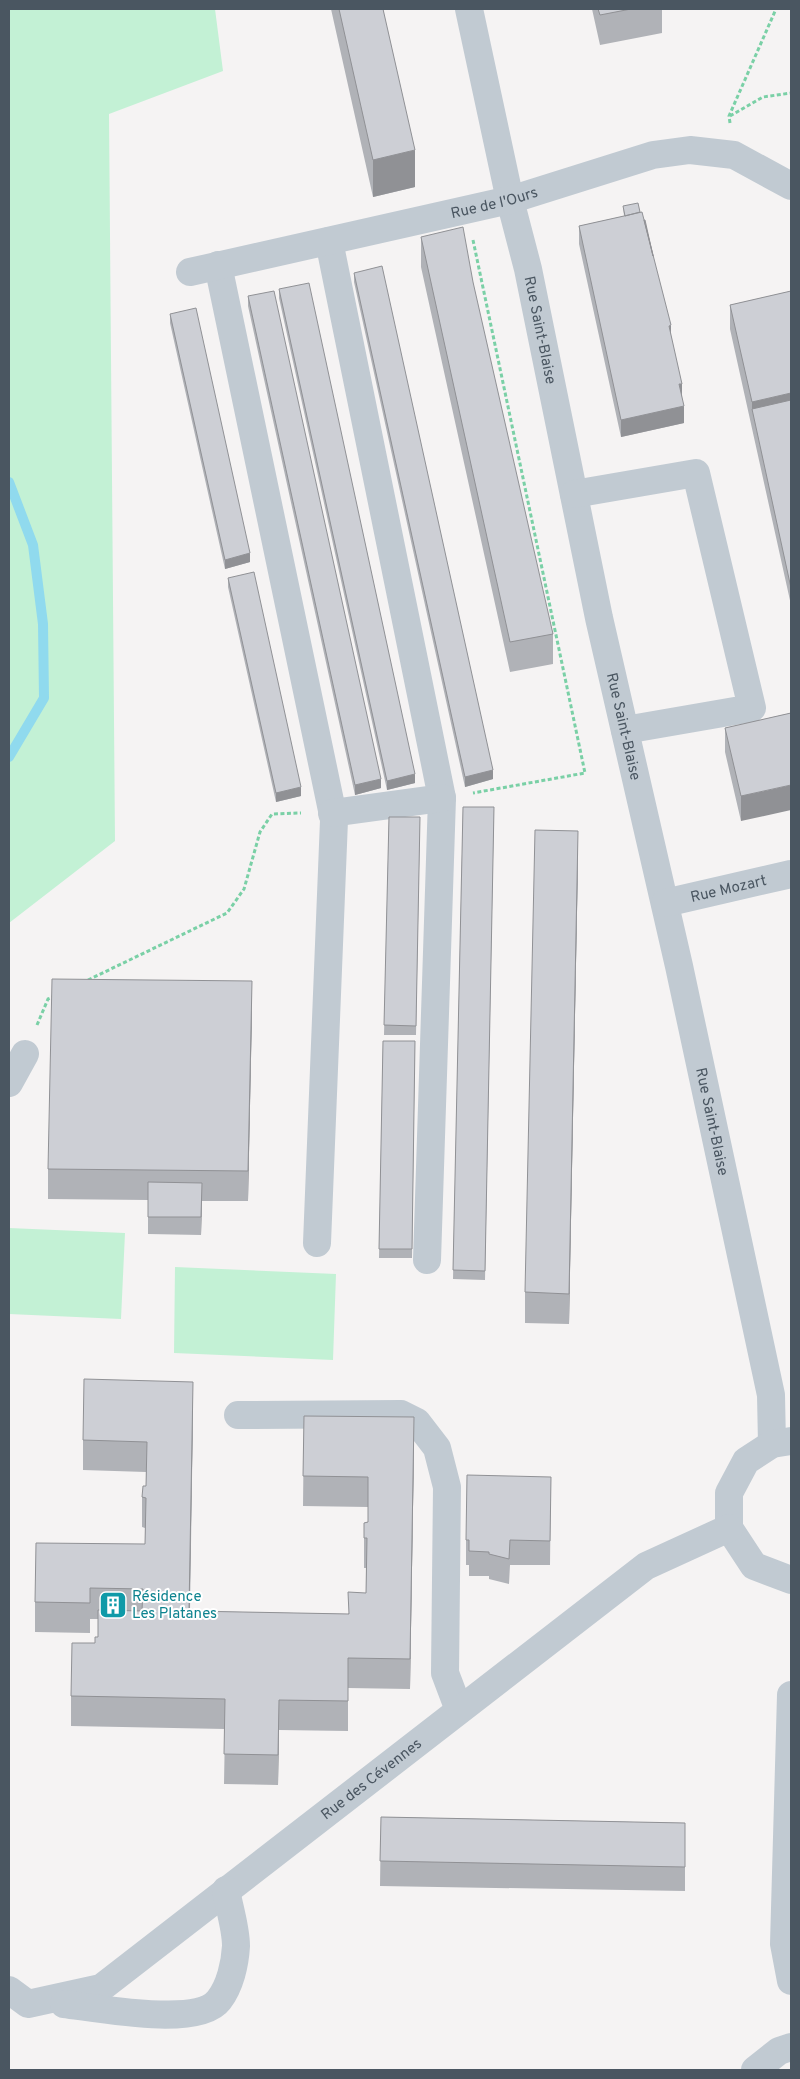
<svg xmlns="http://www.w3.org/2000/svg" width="800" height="2079" font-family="Overpass,sans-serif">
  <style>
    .green { fill: #c3f1d5 }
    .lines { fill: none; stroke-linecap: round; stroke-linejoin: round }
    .stream { stroke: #90daee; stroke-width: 10 }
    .path { stroke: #7ad0a6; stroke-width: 3; stroke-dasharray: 4 2.5; stroke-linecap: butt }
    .minor { stroke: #c1cad2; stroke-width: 28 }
    .wall { fill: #b0b2b7 }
    .shaded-wall { fill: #909195 }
    .building { fill: #cdcfd5; stroke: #909195 }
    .labels { text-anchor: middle; stroke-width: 4; stroke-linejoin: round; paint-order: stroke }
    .street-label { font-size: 15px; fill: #4a5661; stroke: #fff }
    .culture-label { font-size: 15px; fill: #0d838f; stroke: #fff; text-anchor: start }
  </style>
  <rect width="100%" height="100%" fill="#f5f3f3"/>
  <path class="green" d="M 9,9 L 215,9 L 223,71 L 109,114 L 115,841 L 9,923 Z
    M 9,1228 L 125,1233 L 121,1319 L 9,1314 Z
    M 175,1267 L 336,1274 L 333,1360 L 174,1353 Z"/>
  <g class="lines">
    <path class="stream" d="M 9,482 L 33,545 L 43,624 L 44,698 L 9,757"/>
    <path class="path" d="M 730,116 L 763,97 L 791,93
      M 730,123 L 729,116 L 776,9
      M 473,240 L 585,773 L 473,793
      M 88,980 L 227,913 L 244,889 L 260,832 L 272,814 L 301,813
      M 37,1025 L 48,999 L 55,996"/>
    <g class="minor">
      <path id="s1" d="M 469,9 L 510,200 L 528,269 L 599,618 L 679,966 L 771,1395 L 772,1444"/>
      <path d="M 329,241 L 442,798 L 427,1260"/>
      <path d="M 218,265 L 334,820 L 317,1243"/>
      <path id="s2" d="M 190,272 L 510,200 L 653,155 L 690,150 L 734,155 L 791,186"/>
      <path d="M 574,494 L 696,473 L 752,708 L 625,730"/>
      <path d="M 332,813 L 442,798"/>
      <path id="s3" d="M 665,903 L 791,874"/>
      <path d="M 9,1083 L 25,1054"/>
      <path d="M 238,1415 L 401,1414 L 417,1422 L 437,1448 L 447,1487 L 445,1673 L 459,1710"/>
      <path d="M 791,1441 L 772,1444 L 746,1461 L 729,1493 L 729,1528 L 754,1566 L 791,1580"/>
      <path d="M 791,1695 L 784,1944 L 791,1981"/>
      <path id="s4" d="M 9,1990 L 28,2004 L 101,1988 L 646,1566 L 729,1528"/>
      <path d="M 64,2004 C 97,2008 198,2028 219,2000 C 230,1986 235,1964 236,1946 C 236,1928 229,1907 226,1890"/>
      <path d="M 755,2070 L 779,2051 L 791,2047"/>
    </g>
  </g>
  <path class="wall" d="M 331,9 L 383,9 L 415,187 L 373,197 Z
    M 592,9 L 662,9 L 662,33 L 600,45 Z
    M 623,206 L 671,336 L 682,399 L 684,423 L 621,437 L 579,244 L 579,226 L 624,216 Z
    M 421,237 L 553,634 L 553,664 L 510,672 L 421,267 Z
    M 354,273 L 493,779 L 465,787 L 354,282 Z
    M 279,289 L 415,783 L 387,790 L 279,298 Z
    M 791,291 L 791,605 L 730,329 L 730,305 Z
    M 248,296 L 381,788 L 355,795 L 248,306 Z
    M 170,314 L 250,562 L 225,569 L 170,323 Z
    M 228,578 L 301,796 L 276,802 L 228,587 Z
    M 791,713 L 741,821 L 725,752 L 725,728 Z
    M 463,807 L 494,807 L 485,1280 L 453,1279 Z
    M 389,817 L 420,817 L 416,1035 L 384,1035 Z
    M 578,861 L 569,1324 L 525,1323 L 525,1292 Z
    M 252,1011 L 248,1201 L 202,1201 L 201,1235 L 148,1234 L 148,1200 L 48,1199 L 48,1169 Z
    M 383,1041 L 415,1041 L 412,1258 L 379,1258 Z
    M 193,1412 L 190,1611 L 348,1614 L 366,1593 L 366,1568 L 364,1568 L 364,1523 L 368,1522 L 368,1507 L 303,1506 L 304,1416 L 414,1447 L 410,1689 L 348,1688 L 348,1731 L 279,1730 L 278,1785 L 224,1784 L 225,1729 L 71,1726 L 71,1696 L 95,1643 L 95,1637 L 98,1637 L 98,1619 L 90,1619 L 90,1633 L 35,1632 L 35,1602 L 145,1544 L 145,1528 L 142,1527 L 142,1497 L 146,1486 L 146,1472 L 83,1470 L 83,1440 Z
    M 551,1477 L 550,1565 L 510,1565 L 509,1584 L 489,1579 L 489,1576 L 469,1576 L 469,1565 L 466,1565 L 466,1540 Z
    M 381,1817 L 685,1823 L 685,1891 L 380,1886 Z"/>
  <path class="shaded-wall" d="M 415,150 L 415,187 L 373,197 L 373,160 Z
    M 671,325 L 671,343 L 669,326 Z
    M 679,384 L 682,384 L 682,401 Z
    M 791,393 L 791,417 L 752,409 L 752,402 Z
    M 684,406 L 684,423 L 621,437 L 621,420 Z
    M 250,553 L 250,562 L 225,569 L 225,560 Z
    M 493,770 L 493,779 L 465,787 L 465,777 Z
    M 415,774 L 415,783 L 387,790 L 387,781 Z
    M 381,779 L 381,788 L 355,795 L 355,785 Z
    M 791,785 L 791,810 L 741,821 L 741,796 Z
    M 301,787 L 301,796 L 276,802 L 276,793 Z
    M 578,831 L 578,861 L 569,1324 L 569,1294 Z
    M 252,981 L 252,1011 L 248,1201 L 248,1171 Z
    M 202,1183 L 202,1200 L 201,1235 L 201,1217 Z
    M 193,1382 L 193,1412 L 189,1642 L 189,1611 Z
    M 414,1417 L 414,1447 L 410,1689 L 410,1659 Z
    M 279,1700 L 279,1730 L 278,1785 L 278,1755 Z"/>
  <path class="building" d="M 339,9 L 383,9 L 415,150 L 373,160 Z
    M 598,9 L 631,9 L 600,15 Z
    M 638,203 L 640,212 L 625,216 L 623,206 Z
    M 642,212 L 671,325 L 669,326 L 682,384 L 679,384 L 684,406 L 621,420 L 579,226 Z
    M 644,220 L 645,220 L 653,256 Z
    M 463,227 L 473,282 L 553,634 L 510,642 L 421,237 Z
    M 382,266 L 493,770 L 465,777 L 354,273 Z
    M 309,283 L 415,774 L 387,781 L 279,289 Z
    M 274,291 L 381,779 L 355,785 L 248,296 Z
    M 791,291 L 791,393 L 752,402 L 730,305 Z
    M 196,308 L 250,553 L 225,560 L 170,314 Z
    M 791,400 L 791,588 L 752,409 Z
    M 254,572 L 301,787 L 276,793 L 228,578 Z
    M 791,713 L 791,785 L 741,796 L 725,728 Z
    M 463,807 L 494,807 L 485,1271 L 453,1270 Z
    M 389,817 L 420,817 L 416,1026 L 384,1025 Z
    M 535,830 L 578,831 L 569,1294 L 525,1292 Z
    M 52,979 L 252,981 L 248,1171 L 48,1169 Z
    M 383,1041 L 415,1041 L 412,1249 L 379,1249 Z
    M 148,1182 L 202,1183 L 201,1217 L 148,1217 Z
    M 84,1379 L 193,1382 L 189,1611 L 349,1614 L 348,1592 L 366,1593 L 367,1538 L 364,1538 L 364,1523 L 368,1522 L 368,1477 L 303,1476 L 304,1416 L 414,1417 L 410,1659 L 348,1658 L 348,1701 L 279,1700 L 278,1755 L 224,1754 L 225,1699 L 71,1696 L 72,1643 L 95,1643 L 95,1637 L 98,1637 L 98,1610 L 142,1611 L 143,1589 L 90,1588 L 90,1603 L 35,1602 L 36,1543 L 145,1544 L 146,1498 L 142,1497 L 143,1486 L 146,1486 L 147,1442 L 83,1440 Z
    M 467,1475 L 551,1477 L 550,1541 L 510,1540 L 509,1559 L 489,1554 L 489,1552 L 469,1551 L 469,1540 L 466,1540 Z
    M 381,1817 L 685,1823 L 685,1867 L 380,1861 Z"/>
  <defs>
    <g id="building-square" transform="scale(1.4375)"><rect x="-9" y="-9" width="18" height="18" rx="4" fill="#0f9aa8" stroke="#fff"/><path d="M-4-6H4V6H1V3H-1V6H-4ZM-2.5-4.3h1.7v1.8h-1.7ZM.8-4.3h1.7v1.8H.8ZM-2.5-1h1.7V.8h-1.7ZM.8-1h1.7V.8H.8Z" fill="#fff"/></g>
  </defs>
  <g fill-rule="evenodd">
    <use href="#building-square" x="113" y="1605"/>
  </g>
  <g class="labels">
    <g class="street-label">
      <text dy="5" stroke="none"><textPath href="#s2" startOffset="312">Rue de l'Ours</textPath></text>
      <text dy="5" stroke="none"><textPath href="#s1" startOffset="329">Rue Saint-Blaise</textPath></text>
      <text dy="5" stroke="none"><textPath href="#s1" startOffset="734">Rue Saint-Blaise</textPath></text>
      <text dy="5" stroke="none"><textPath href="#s3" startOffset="65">Rue Mozart</textPath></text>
      <text dy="5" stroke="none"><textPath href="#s1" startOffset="1139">Rue Saint-Blaise</textPath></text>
      <text dy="5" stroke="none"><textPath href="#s4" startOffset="440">Rue des Cévennes</textPath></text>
    </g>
    <g class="culture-label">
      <text x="132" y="1601">Résidence<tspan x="132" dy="17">Les Platanes</tspan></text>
    </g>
  </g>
  <rect width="800" height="2079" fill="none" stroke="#4a5661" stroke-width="20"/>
</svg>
